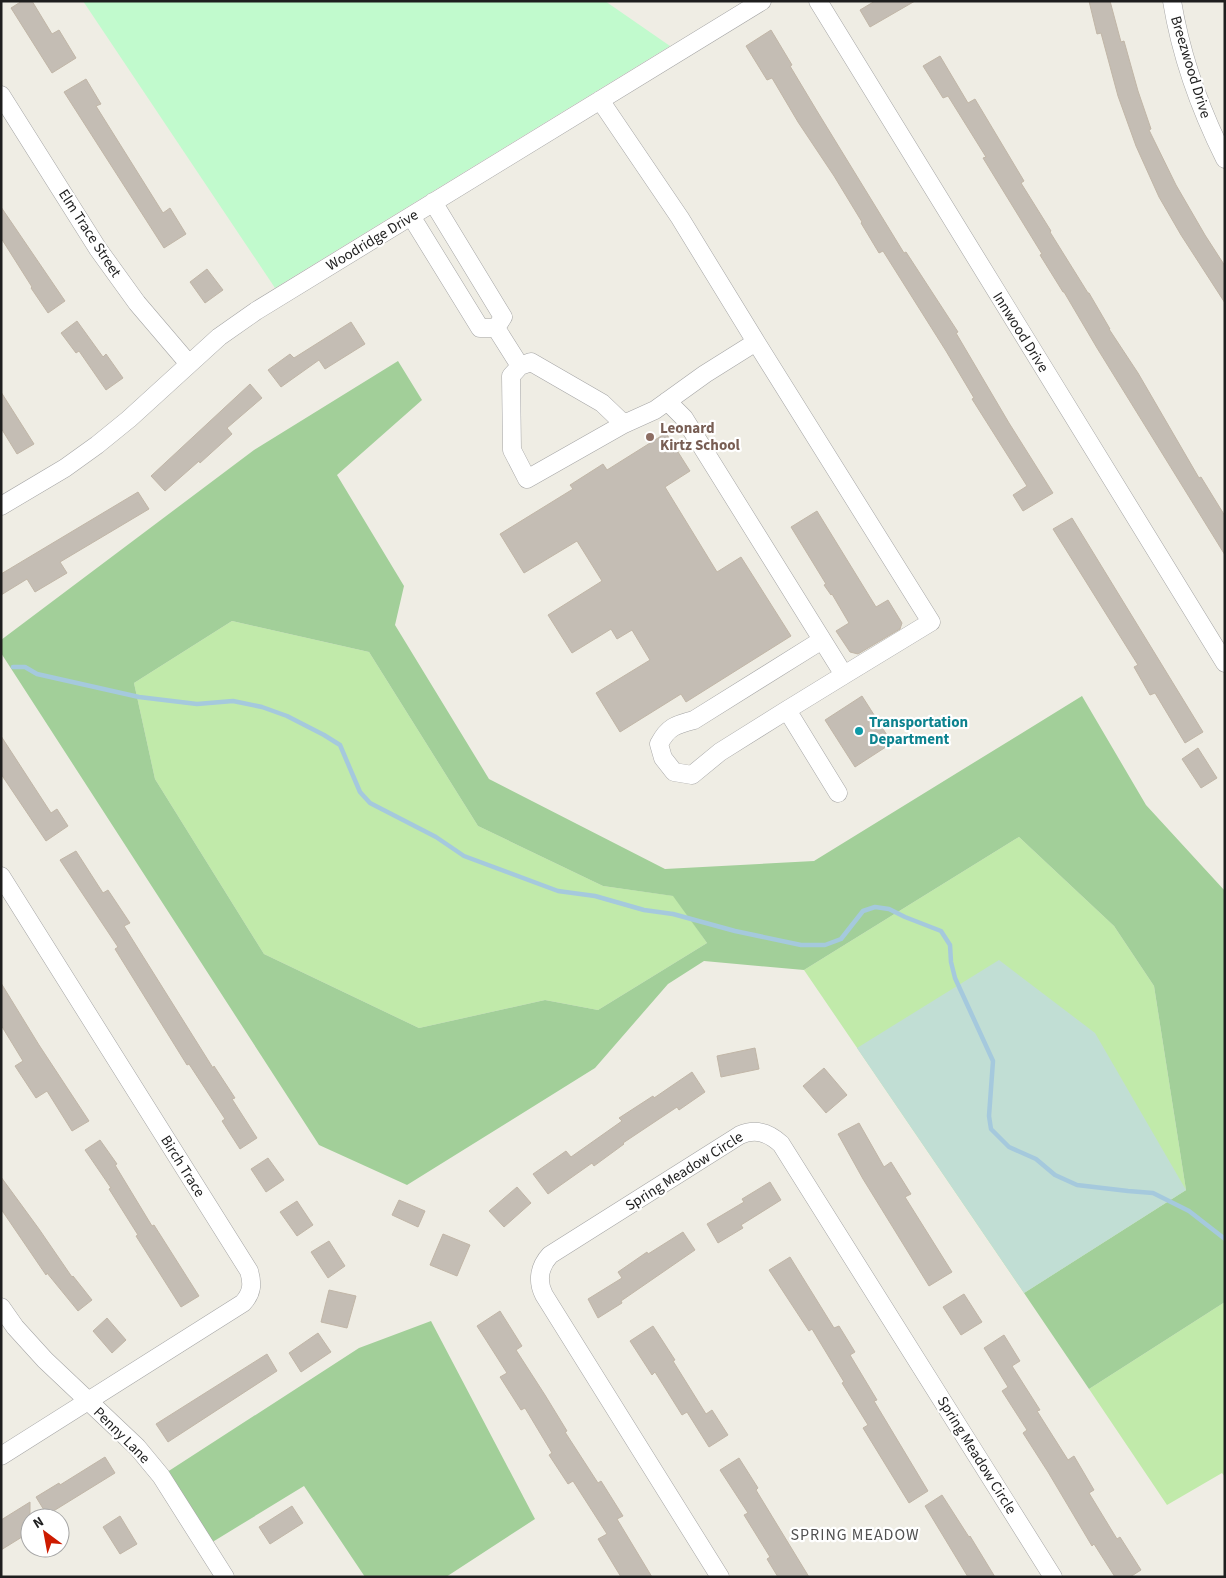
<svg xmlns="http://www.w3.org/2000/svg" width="1226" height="1578" font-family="'Source Sans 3',sans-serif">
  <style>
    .grass { fill: #c1eaaa }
    .forest { fill: #a2cf99; fill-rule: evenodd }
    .wetland { fill: #c1ded4 }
    .park { fill: #c1facd }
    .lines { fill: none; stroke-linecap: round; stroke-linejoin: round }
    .stream { stroke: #a5c9dd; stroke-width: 4.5 }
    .building { fill: #c4bdb4; stroke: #c1b6a7 }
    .minor-casing { stroke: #a5a5a5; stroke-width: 19 }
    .minor { stroke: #fff; stroke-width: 18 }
    .education-dot { fill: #8d6e63; stroke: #fff; stroke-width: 2 }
    .culture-dot { fill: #0f9aa8; stroke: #fff; stroke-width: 2 }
    .labels { text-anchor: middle; stroke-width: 4.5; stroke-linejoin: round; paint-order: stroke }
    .street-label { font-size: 15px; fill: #1e1e1e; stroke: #fff }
    .education-label { font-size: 15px; font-weight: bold; fill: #785e54; stroke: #fff; text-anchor: start }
    .culture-label { font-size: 15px; font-weight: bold; fill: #0d838f; stroke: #fff; text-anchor: start }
    .neighbourhood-label { font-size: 16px; letter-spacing: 1px; fill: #515151; stroke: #fff }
  </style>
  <rect width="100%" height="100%" fill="#efede4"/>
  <path class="grass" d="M 232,621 L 369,652 L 478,826 L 603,886 L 674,896 L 707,943 L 598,1010 L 545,1000 L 419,1028 L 264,954 L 155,779 L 134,683 Z
    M 1019,837 L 1114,926 L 1154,986 L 1186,1190 L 1024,1293 L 804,970 Z
    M 1225,1302 L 1225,1477 L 1222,1473 L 1167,1505 L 1089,1389 Z"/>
  <path class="forest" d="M 398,361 L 422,400 L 337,475 L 404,586 L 395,625 L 489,779 L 665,869 L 814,861 L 1082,696 L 1146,805 L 1225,891 L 1225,1302 L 1089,1389 L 1024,1293 L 1186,1190 L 1154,986 L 1114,926 L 1019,837 L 804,970 L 704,961 L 668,984 L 595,1068 L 407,1185 L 319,1145 L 1,653 L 1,640 L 254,450 ZM 232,621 L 369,652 L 478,826 L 603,886 L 673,896 L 707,943 L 598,1010 L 545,1000 L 419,1028 L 264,954 L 155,779 L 134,683 Z
    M 431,1321 L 535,1519 L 446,1577 L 365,1577 L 304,1486 L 206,1546 L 161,1476 L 359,1348 Z"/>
  <path class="wetland" d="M 999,960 L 1095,1033 L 1186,1190 L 1024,1293 L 857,1048 Z"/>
  <path class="park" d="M 83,1 L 605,1 L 670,46 L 275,288 Z"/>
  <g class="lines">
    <path class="stream" d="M 13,667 L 25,667 L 37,674 L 139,697 L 197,704 L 233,701 L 262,707 L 287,716 L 324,735 L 340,745 L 360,792 L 370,803 L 436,837 L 464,856 L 558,891 L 595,896 L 644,910 L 673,914 L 735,931 L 801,945 L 825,945 L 841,939 L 863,911 L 875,907 L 889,909 L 905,917 L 941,931 L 950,945 L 951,962 L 955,978 L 993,1061 L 989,1116 L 991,1129 L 1009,1147 L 1036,1159 L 1055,1175 L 1077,1185 L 1128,1191 L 1153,1193 L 1189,1211 L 1225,1239"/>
  </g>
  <path class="building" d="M 22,1 L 32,1 L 52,34 L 59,30 L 76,58 L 52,73 L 11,8 Z
    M 875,1 L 915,1 L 870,27 L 860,10 Z
    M 1089,1 L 1110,1 L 1121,42 L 1124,41 L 1138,91 L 1151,129 L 1149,130 L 1176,185 L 1205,235 L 1225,266 L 1225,303 L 1181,235 L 1159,197 L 1136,146 L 1118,96 L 1101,33 L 1097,34 Z
    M 771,30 L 792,65 L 790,66 L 817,111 L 904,253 L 906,252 L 958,332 L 956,333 L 1009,423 L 1053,493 L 1023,511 L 1013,495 L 1027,486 L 972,399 L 974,398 L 946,351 L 883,251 L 879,253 L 861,223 L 862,222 L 834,176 L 798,122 L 772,78 L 767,80 L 746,46 Z
    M 940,56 L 968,103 L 975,99 L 1024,181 L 1021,183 L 1051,231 L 1050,232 L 1088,293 L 1089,293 L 1110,329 L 1109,329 L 1138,373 L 1199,478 L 1201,477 L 1225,516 L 1225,555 L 1097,348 L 1064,292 L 1063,292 L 1040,255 L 1042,254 L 983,158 L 986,157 L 948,96 L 943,98 L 923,66 Z
    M 86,79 L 101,104 L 96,106 L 163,213 L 170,208 L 186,234 L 164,248 L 64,92 Z
    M 1,207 L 65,301 L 48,313 L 31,288 L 32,287 L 1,238 Z
    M 207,269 L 223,290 L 205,303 L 190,282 Z
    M 77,321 L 103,357 L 106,354 L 123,378 L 106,390 L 79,351 L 76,353 L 61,333 Z
    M 351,322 L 365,344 L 325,369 L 319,360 L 281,387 L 268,370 L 290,354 L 294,358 Z
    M 250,384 L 262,398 L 227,428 L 232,434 L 200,463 L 199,461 L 165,491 L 151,476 Z
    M 1,392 L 34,444 L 17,454 L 1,428 Z
    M 666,433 L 690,471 L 665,487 L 717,572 L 741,557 L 791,636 L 686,702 L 681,694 L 620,732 L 596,693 L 650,660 L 632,630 L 617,639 L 611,629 L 572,653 L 548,615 L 602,581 L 577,541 L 524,573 L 500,534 L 573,489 L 570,485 L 603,464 L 607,470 Z
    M 138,492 L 149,509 L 60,562 L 67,573 L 35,592 L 27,579 L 1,595 L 1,574 Z
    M 817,511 L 876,607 L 888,600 L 902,623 L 900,629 L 858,654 L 850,652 L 836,631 L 849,623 L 832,594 L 831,595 L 824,585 L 826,584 L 791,527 Z
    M 1072,518 L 1203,732 L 1185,743 L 1155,693 L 1150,695 L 1134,667 L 1138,665 L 1053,529 Z
    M 862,696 L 892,743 L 855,767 L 825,720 Z
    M 1,736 L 51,813 L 57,809 L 68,826 L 46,841 L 1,774 Z
    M 1198,748 L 1217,778 L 1201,788 L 1182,759 Z
    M 76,851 L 103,893 L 108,890 L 130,923 L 124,926 L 213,1068 L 214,1066 L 235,1098 L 232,1099 L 257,1138 L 240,1149 L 222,1121 L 225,1119 L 189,1064 L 187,1065 L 115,949 L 118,947 L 60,860 Z
    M 1,983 L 39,1045 L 89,1121 L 72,1131 L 47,1091 L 36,1098 L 15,1066 L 23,1061 L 1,1025 Z
    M 755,1048 L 759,1069 L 721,1077 L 717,1056 Z
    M 824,1068 L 847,1095 L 826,1113 L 803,1086 Z
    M 692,1072 L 705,1092 L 679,1110 L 677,1107 L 623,1143 L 624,1144 L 594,1166 L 592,1163 L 548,1194 L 533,1174 L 566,1151 L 571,1157 L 622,1121 L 619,1118 L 653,1096 L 654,1098 Z
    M 859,1123 L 884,1167 L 891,1162 L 911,1194 L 905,1197 L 952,1272 L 929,1286 L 863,1179 L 838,1134 Z
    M 100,1140 L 117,1164 L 115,1165 L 152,1226 L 154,1225 L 199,1296 L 181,1307 L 136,1236 L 138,1235 L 109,1189 L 111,1188 L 85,1150 Z
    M 268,1158 L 284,1180 L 266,1192 L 251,1169 Z
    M 1,1177 L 39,1229 L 72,1277 L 73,1276 L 92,1300 L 78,1311 L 47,1273 L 46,1275 L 1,1209 Z
    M 770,1182 L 781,1200 L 741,1225 L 743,1228 L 718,1243 L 707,1224 L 744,1202 L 742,1199 Z
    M 517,1187 L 531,1203 L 504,1227 L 489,1211 Z
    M 399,1200 L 425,1211 L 418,1227 L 392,1215 Z
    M 297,1201 L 313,1225 L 297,1236 L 280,1212 Z
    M 683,1232 L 695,1250 L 621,1301 L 622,1303 L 598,1318 L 588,1299 L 622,1278 L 618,1272 L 647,1252 L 648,1254 Z
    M 443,1234 L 470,1245 L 457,1276 L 430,1265 Z
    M 329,1241 L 345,1266 L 328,1278 L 311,1252 Z
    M 790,1257 L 834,1328 L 839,1326 L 855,1352 L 850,1355 L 877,1400 L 874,1401 L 928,1491 L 909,1503 L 863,1428 L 868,1425 L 842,1383 L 844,1382 L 812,1329 L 809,1331 L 769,1270 Z
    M 329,1290 L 356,1296 L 347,1328 L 321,1322 Z
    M 964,1294 L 982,1322 L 961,1335 L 943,1307 Z
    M 500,1311 L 522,1346 L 516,1350 L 545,1395 L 567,1431 L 565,1432 L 598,1483 L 601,1481 L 623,1516 L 617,1519 L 652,1577 L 621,1577 L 598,1539 L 607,1534 L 573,1481 L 568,1484 L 549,1455 L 552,1453 L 525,1408 L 521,1410 L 500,1377 L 507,1373 L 477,1326 Z
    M 107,1318 L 126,1340 L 112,1353 L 93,1331 Z
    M 653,1326 L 675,1360 L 673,1361 L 706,1414 L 712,1410 L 728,1435 L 709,1447 L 687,1412 L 682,1415 L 655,1372 L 652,1375 L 630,1341 Z
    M 318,1333 L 331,1352 L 301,1372 L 289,1353 Z
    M 1004,1335 L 1020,1361 L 1012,1366 L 1040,1410 L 1037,1411 L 1068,1460 L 1074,1456 L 1094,1490 L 1089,1493 L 1117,1539 L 1120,1537 L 1141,1570 L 1130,1577 L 1115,1577 L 1094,1544 L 1092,1546 L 1048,1472 L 1023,1433 L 1027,1430 L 1002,1391 L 1008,1387 L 984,1348 Z
    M 267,1354 L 277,1371 L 168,1442 L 156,1424 Z
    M 105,1457 L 115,1473 L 47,1515 L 36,1497 L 59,1483 L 60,1485 Z
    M 739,1458 L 758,1488 L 756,1490 L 809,1577 L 778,1577 L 767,1559 L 770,1557 L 744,1515 L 748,1513 L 720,1470 Z
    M 942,1495 L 969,1537 L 970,1536 L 995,1577 L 968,1577 L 925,1506 Z
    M 30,1502 L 30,1532 L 1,1550 L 1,1520 Z
    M 292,1506 L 303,1523 L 270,1544 L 259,1527 Z
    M 120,1516 L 137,1544 L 120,1554 L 103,1527 Z"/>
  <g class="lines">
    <g class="minor-casing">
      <path id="minor" d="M 818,1 L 1225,663
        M 1172,1 C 1181,56 1200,109 1225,159
        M 1,95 L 98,249 L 137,303 L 189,364
        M 600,100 L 680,218 L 756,342 L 705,374 L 655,410 L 624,424 L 527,479 L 512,450 L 511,376 L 520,366 L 531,362 L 602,403 L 624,424
        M 433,202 L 503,317 L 496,328
        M 411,216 L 480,328 L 496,328
        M 496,328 L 520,366
        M 756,342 L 931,622 L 844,675
        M 667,401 L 684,418 L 844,675 L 787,710 L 838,793
        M 1,506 L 65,468 L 97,445 L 129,419 L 219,337 L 256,311 L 762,1
        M 787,710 L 720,752 L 692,775 L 674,772 L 663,758 L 659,744 C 668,727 675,725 694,720 L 822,640
        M 1,876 L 249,1271 C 253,1284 252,1293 243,1303 L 1,1456
        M 1,1307 L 15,1327 L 45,1360 L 137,1447 L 161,1476 L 225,1577
        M 720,1577 L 544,1295 C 537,1281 539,1267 550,1255 L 740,1135 C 756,1128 769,1133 781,1144 L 1053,1577"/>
    </g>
    <use href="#minor" class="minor"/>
  </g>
  <circle class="education-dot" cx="650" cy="437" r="5"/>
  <circle class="culture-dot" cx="859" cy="731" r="5"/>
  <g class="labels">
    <g class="street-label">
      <text transform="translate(1191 67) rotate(73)" y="5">Breezwood Drive</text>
      <text transform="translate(90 233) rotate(57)" y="5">Elm Trace Street</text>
      <text transform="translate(372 240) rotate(-31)" y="5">Woodridge Drive</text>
      <text transform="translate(1021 332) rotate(58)" y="5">Innwood Drive</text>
      <text transform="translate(183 1166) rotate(58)" y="5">Birch Trace</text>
      <text transform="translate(684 1171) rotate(-32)" y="5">Spring Meadow Circle</text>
      <text transform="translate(122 1435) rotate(45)" y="5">Penny Lane</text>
      <text transform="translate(977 1455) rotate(58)" y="5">Spring Meadow Circle</text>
    </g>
    <g class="education-label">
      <text x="660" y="433">Leonard<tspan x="660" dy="17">Kirtz School</tspan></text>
    </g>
    <g class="culture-label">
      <text x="869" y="727">Transportation<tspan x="869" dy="17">Department</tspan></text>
    </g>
    <g class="neighbourhood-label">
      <text x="855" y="1540">SPRING MEADOW</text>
    </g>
  </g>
  <rect width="1226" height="1578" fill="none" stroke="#1e1e1e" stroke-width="5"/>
  <g transform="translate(45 1533) rotate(328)"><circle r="24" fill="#ffffff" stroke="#a5a5a5"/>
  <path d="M0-4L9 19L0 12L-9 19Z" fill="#cd1b00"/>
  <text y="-8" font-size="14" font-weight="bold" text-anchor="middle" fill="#1e1e1e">N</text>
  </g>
</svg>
